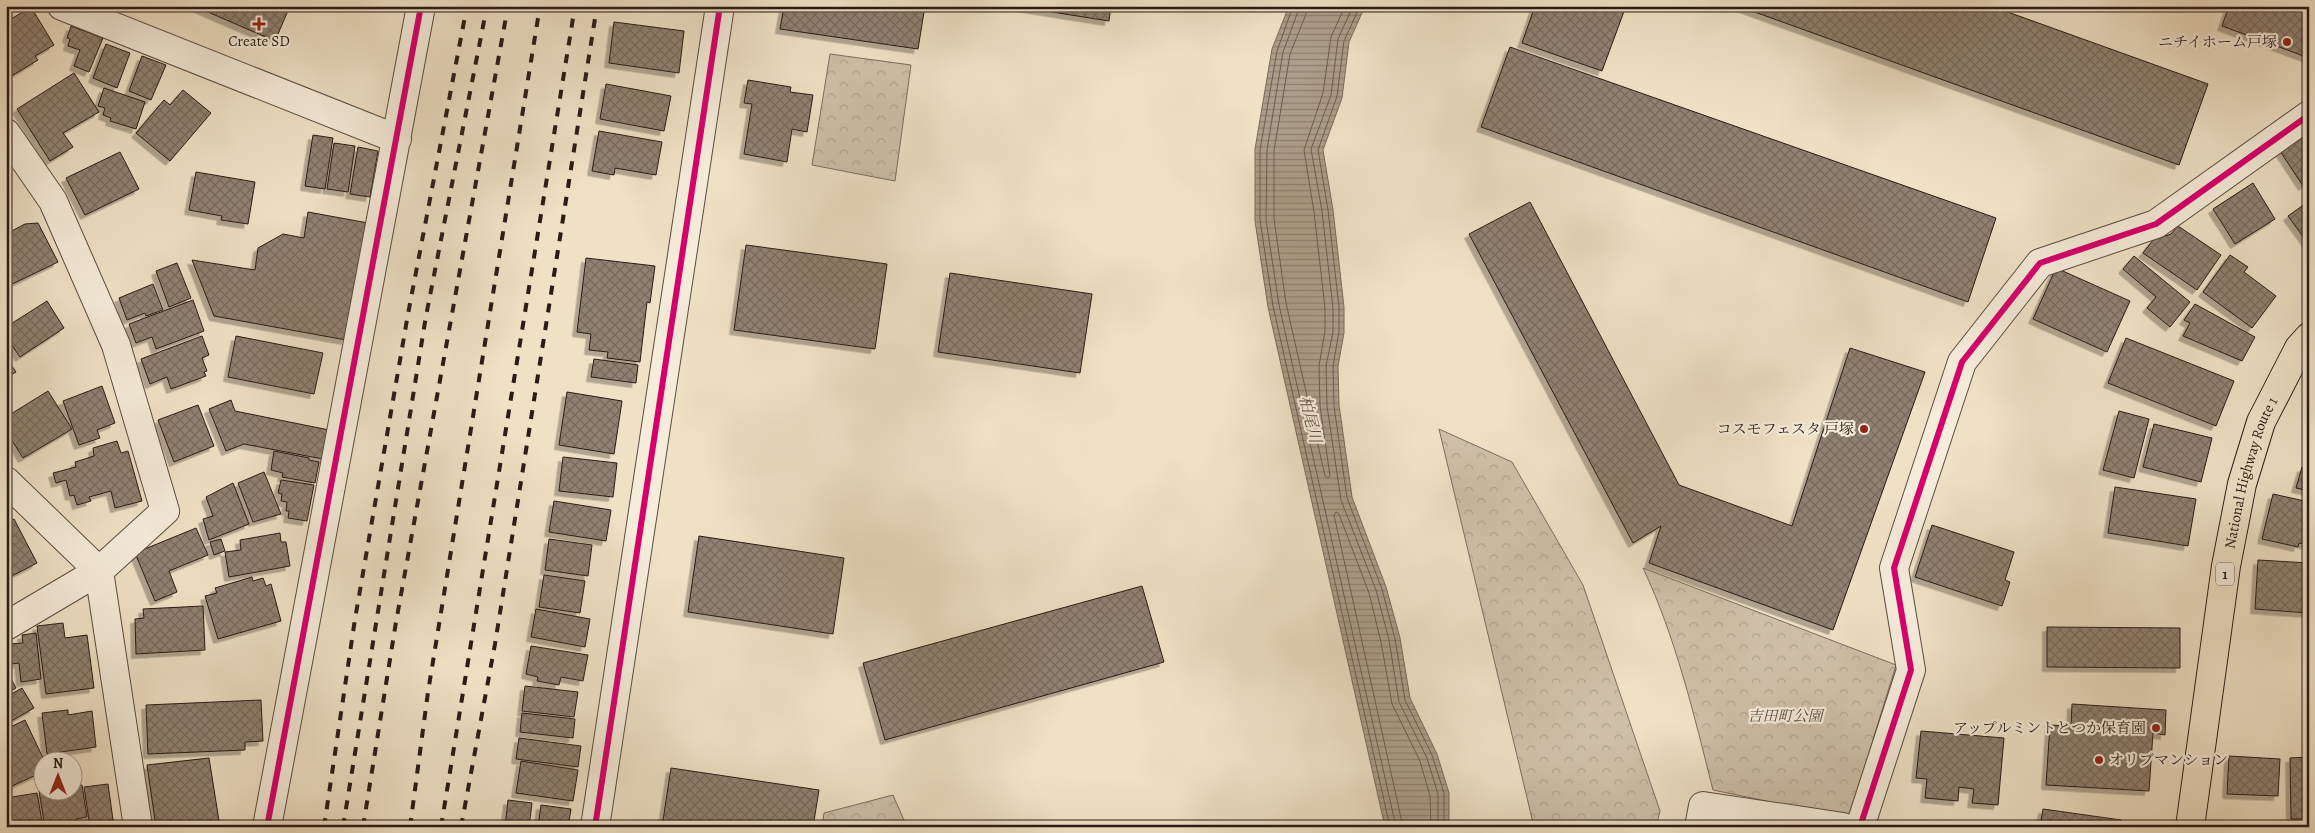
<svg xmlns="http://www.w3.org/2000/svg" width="2315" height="833" font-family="Alegreya,'Noto Serif JP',serif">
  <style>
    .forest { fill: url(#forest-crowns); stroke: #7b6d5f }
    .water { fill: url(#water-rules); stroke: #786a5c }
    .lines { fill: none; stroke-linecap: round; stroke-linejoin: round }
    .shore { stroke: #6a5c50; stroke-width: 1 }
    .building { fill: url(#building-cross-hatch); stroke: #291b16; filter: url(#shadow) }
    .minor-casing { stroke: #5a4c42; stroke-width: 30 }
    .highway-casing { stroke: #291b16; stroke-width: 30 }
    .minor { stroke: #f5ecda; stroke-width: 28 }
    .highway { stroke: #efe1c6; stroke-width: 28 }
    .rail { stroke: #291b16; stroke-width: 4; stroke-dasharray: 9 9; stroke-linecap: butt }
    .cycleway-casing { stroke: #f5ecda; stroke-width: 9 }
    .cycleway { stroke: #d6006c; stroke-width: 6 }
    .poi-dot { fill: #8f2418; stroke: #f5ecda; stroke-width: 2 }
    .labels { text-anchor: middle; stroke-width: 4.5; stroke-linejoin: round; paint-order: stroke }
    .shield { fill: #f5ecda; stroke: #665a51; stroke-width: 1 }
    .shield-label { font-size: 14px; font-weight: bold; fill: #291b16 }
    .poi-label { font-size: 15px; fill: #291b16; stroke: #f5ecda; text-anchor: end }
    .street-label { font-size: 15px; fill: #291b16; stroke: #f5ecda }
    .park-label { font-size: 15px; font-style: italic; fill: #5a4c42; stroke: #f5ecda }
    .water-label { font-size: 16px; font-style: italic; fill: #5d4f44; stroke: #f5ecda }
  </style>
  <defs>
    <pattern id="forest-crowns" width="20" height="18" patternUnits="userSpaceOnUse" patternTransform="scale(1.25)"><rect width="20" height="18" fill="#cdbfa8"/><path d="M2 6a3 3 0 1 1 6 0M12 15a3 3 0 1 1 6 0" fill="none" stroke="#b0a490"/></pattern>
    <pattern id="water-rules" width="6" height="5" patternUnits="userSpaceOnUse" patternTransform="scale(1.25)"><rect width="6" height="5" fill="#ac9e8a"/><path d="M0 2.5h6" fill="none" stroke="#8c8070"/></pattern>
    <pattern id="building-cross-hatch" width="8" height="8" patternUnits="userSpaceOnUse" patternTransform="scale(1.25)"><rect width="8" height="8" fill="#908272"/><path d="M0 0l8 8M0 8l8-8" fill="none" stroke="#766a5d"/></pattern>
    <filter id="shadow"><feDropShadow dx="-4.5" dy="4.5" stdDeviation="0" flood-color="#0004"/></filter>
  </defs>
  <rect width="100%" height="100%" fill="#efe1c6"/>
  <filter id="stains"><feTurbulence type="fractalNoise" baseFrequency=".004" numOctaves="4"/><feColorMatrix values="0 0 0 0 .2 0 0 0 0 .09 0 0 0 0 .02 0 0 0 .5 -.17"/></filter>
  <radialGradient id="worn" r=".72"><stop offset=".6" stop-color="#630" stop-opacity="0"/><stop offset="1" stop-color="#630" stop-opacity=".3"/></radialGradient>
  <path class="forest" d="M 830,54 L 911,65 L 895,181 L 812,165 Z
    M 1439,429 L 1512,462 L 1583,585 L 1660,811 L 1656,827 L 1534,827 Z
    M 1643,568 L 1896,665 L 1849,818 L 1713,790 C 1694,715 1676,638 1643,568 Z
    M 893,795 L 907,827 L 822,827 L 824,813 Z"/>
  <path class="water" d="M 1289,6 L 1365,6 L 1349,42 L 1342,98 L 1323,150 L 1333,210 L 1344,307 L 1344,333 L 1338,366 L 1339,405 L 1352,497 L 1386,587 L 1400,638 L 1410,698 L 1437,754 L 1449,793 L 1449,827 L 1385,827 L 1268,307 L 1255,221 L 1255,149 L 1272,49 Z"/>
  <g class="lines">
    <path class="shore" d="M 1293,6 L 1277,51 L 1260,150 L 1260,220 L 1273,306 L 1390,827
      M 1300,6 L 1283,52 L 1267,150 L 1266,220 L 1279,305 L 1396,827
      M 1307,6 L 1306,14 L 1290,54 L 1274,151 L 1274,219 L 1286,303 L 1325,476 L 1328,478 L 1330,476 L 1320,406 L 1319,366 L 1325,331 L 1325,308 L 1314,212 L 1304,150 L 1323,93 L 1331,37 L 1345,6
      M 1353,6 L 1338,39 L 1331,95 L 1311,149 L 1322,211 L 1333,308 L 1333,332 L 1326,366 L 1327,406 L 1341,500 L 1376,590 L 1389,640 L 1399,702 L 1427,758 L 1438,794 L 1438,827
      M 1360,6 L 1344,41 L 1337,96 L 1318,150 L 1328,210 L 1339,307 L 1339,332 L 1333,366 L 1334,406 L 1347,498 L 1382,589 L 1395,639 L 1405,700 L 1432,755 L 1444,793 L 1444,827
      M 1403,827 L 1334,515 L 1336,512 L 1339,514 L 1369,593 L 1381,642 L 1392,704 L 1420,761 L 1430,796 L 1431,827"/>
  </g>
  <path class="building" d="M 194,6 L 290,6 L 275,41 Z
    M 784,6 L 925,6 L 918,49 L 780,29 Z
    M 1014,6 L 1111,6 L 1109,21 Z
    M 1535,6 L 1626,6 L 1602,71 L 1522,43 Z
    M 1738,6 L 1991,6 L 2208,84 L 2179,165 Z
    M 2229,6 L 2309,6 L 2309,58 L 2222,26 Z
    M 31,7 L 54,45 L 35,56 L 38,60 L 10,77 L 8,73 L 6,74 L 6,22 Z
    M 614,22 L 684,31 L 679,73 L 609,63 Z
    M 71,26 L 103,38 L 89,72 L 74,66 L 80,50 L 68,46 L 70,39 L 67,38 Z
    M 106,44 L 130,53 L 117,88 L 93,78 Z
    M 1510,47 L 1996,218 L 1968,302 L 1481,127 Z
    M 142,56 L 166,65 L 151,100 L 129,91 Z
    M 74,73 L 99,112 L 63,133 L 73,147 L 50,161 L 17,109 Z
    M 748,80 L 791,87 L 790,92 L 813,95 L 807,132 L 792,129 L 787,162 L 744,154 L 752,104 L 744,103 Z
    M 606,84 L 671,96 L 664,131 L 600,119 Z
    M 104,88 L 145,102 L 136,129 L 110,121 L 111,118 L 103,115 L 105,108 L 98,106 Z
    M 183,90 L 211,113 L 170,161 L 136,133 L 164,100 L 170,105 Z
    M 599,131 L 662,142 L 656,175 L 615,168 L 614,175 L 592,171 Z
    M 2309,131 L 2309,182 L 2303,186 L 2280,151 Z
    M 313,135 L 333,138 L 325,189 L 305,186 Z
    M 334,143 L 355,146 L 348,192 L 327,189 Z
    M 358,147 L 378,151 L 370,197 L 350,194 Z
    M 120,152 L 139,189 L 85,215 L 66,178 Z
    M 196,172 L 255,182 L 248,224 L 221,220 L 222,216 L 189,210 Z
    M 2253,183 L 2275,219 L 2235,244 L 2213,209 Z
    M 2309,201 L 2309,245 L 2288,216 Z
    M 1530,202 L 1679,485 L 1792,526 L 1850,348 L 1925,372 L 1833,630 L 1649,563 L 1661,526 L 1633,543 L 1469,234 Z
    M 308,212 L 368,223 L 346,340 L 214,316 L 192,260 L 255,270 L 258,248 L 283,234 L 304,238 Z
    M 38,223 L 58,262 L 6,287 L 6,234 L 25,224 Z
    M 2178,226 L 2221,255 L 2197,290 L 2143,253 L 2153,240 L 2171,234 Z
    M 746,245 L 887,264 L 875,349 L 734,330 Z
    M 2230,255 L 2248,267 L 2244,272 L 2276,296 L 2252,328 L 2203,292 Z
    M 2134,256 L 2190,302 L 2170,327 L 2147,308 L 2156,297 L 2123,269 Z
    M 586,258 L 655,266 L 650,303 L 647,302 L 640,362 L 607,358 L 608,352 L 589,350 L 591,334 L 577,332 Z
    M 177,263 L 191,298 L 169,307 L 156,271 Z
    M 2056,268 L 2130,301 L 2107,352 L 2033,319 Z
    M 950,273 L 1092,294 L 1080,373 L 938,352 Z
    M 153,284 L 163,310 L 146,316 L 145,313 L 127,320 L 119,298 Z
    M 193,300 L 204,331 L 156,349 L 152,337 L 136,343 L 129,324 Z
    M 47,301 L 64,328 L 20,357 L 6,337 L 6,327 Z
    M 2195,304 L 2255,337 L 2242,361 L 2183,336 L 2190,323 L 2184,320 Z
    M 202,336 L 209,355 L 202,358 L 207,371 L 204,372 L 206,376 L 171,389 L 167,377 L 150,384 L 141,359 Z
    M 236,336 L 323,353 L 314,394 L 228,377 Z
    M 2126,338 L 2234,381 L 2216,426 L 2108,383 Z
    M 6,357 L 16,372 L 6,378 Z
    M 594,359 L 638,365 L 636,383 L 591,377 Z
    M 102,386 L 115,423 L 97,430 L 100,438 L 79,445 L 63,401 Z
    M 48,391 L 72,429 L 23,458 L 6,431 L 6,417 Z
    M 567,392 L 622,401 L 614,454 L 559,445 Z
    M 231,400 L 235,411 L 334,431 L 328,460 L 244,444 L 226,451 L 209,409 Z
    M 198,405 L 214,446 L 174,462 L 158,420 Z
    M 2119,411 L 2149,419 L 2134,478 L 2103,470 Z
    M 2154,424 L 2212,438 L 2201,482 L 2143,467 Z
    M 117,441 L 121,453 L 128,451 L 142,501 L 115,508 L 111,491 L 89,497 L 91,501 L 77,505 L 74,495 L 70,496 L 66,480 L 56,483 L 53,473 L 76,467 L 75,462 L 94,456 L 93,448 Z
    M 274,451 L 309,458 L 309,460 L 319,462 L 315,483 L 282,477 L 283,473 L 271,470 Z
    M 563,457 L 617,463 L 613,497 L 559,491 Z
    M 2302,467 L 2309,469 L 2309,491 L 2296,488 Z
    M 264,472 L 281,514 L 253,522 L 238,483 Z
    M 281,480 L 314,485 L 307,521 L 288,518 L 289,511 L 286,511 L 287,502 L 281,501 L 282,494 L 278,493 Z
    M 233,483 L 249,524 L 209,540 L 203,519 L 213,516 L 206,497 Z
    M 2115,487 L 2196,499 L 2188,546 L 2108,533 Z
    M 2273,494 L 2309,502 L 2309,545 L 2299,543 L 2298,547 L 2262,539 Z
    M 554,501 L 611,510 L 606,541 L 549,532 Z
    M 14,519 L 37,563 L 6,579 L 6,523 Z
    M 1932,525 L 2014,552 L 2005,580 L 2010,582 L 2002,606 L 1915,577 Z
    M 196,528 L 208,555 L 169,571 L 177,592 L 155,601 L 135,553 Z
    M 280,533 L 281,542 L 286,542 L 290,566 L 229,577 L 225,552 L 241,550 L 240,540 Z
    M 699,536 L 844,558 L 833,634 L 688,612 Z
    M 221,539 L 225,551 L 214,555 L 210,542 Z
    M 549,539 L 592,545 L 588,576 L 545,570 Z
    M 2258,560 L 2309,563 L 2308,613 L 2255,609 Z
    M 544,575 L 585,581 L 580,613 L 539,607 Z
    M 252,577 L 253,581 L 263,578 L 266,586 L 271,584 L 281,621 L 218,639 L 205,596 L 217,593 L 215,588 Z
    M 1142,586 L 1164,662 L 885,740 L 863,663 Z
    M 203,606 L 205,650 L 136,654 L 135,619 L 144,618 L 143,609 Z
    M 536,609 L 590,619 L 585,647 L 531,637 Z
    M 63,623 L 65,638 L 87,635 L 94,688 L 46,694 L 37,626 Z
    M 2047,627 L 2180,628 L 2180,668 L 2047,667 Z
    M 36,633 L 41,679 L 21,682 L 19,663 L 12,664 L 10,644 L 23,643 L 22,635 Z
    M 531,646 L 588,655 L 583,681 L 561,677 L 559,685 L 537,681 L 538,677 L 526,674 Z
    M 6,669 L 16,688 L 6,694 Z
    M 525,686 L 578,692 L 574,717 L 522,711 Z
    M 22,688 L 34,708 L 6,724 L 6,697 Z
    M 261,700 L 263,741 L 245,742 L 245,750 L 148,754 L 146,705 Z
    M 2072,704 L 2166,710 L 2165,735 L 2153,733 L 2149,791 L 2046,785 L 2050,725 L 2071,726 Z
    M 68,710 L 68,715 L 92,711 L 96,747 L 47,754 L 42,713 Z
    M 522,713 L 575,719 L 573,738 L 520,732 Z
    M 25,720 L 44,760 L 42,760 L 42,772 L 6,789 L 6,729 Z
    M 1921,731 L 2004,738 L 1998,805 L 1972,803 L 1974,789 L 1959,787 L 1958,801 L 1925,798 L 1927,779 L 1916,778 Z
    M 519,738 L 581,746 L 578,767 L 516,759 Z
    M 2229,756 L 2280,759 L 2278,796 L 2227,794 Z
    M 2309,757 L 2309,819 L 2291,819 L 2290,758 Z
    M 209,758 L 220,827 L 156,827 L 147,765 Z
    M 521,761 L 578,770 L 573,801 L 516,793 Z
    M 671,768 L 819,790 L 813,827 L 662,827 Z
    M 108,784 L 114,827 L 90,827 L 84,787 Z
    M 82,785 L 87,817 L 76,819 L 77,827 L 45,827 L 39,791 L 72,790 L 72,786 Z
    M 37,793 L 43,827 L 20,827 L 19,821 L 6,823 L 6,798 Z
    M 508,800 L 532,803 L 529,827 L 505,827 Z
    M 541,805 L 571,809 L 568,827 L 538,827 Z
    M 2043,809 L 2121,820 L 2120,827 L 2040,827 Z
    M 2220,822 L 2253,827 L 2220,827 Z"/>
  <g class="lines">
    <g class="minor-casing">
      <path id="minor" d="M 62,6 L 397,139
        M 6,133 L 53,201 L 116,345 L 165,511 L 99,571 L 6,626
        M 6,481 L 99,571 L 138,827
        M 267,827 L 421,6
        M 595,827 L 720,6
        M 1699,827 L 1703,806 L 1843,827
        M 1860,827 L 1911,670 L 1894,568 L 1962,362 L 2040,263 L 2156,224 L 2309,115"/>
    </g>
    <g class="highway-casing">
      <g id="highway">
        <path id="s1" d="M 2190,827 L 2226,566 L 2242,484 L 2261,422 L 2299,348 L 2309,337"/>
      </g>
    </g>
    <use href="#minor" class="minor"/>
    <use href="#highway" class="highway"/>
    <path class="rail" d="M 324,827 L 355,619 L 408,314 L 467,6
      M 343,827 L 426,316 L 487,6
      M 363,827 L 396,622 L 508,6
      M 410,827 L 428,692 L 540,6
      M 441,827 L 575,6
      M 461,827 L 495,644 L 597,6"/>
    <g class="cycleway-casing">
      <path id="cycleway" d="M 267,827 L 421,6
        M 595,827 L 720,6
        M 1860,827 L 1911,670 L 1894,568 L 1962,362 L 2040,263 L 2156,224 L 2309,115"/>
    </g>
    <use href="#cycleway" class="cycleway"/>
  </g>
  <g class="poi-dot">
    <path d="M256.5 16.5h5v5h5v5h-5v5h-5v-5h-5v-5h5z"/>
    <circle cx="2287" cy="42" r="5"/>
    <circle cx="1864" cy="429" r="5"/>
    <circle cx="2156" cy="728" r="5"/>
    <circle cx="2099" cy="760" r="5"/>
  </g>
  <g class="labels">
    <rect class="shield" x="2216" y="562.5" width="18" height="23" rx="4"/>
    <g class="shield-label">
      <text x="2225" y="579">1</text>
    </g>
    <g class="poi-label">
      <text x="259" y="46" text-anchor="middle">Create SD</text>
      <text x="2277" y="47">ニチイホーム戸塚</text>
      <text x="1854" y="434">コスモフェスタ 戸塚</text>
      <text x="2146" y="733">アップルミントとつか保育園</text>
      <text x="2109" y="765" text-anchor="start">オリブマンション</text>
    </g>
    <g class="street-label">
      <text dy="5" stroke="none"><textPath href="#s1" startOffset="360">National Highway Route 1</textPath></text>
    </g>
    <g class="park-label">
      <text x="1785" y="721">吉田町公園</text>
    </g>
    <g class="water-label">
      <text transform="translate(1311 419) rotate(76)" y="6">柏尾川</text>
    </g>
  </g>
  <rect width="2315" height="833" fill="none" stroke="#efe1c6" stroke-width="25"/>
  <rect x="8" y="8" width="2300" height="818" fill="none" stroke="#291b16" stroke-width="2.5"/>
  <rect x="12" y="12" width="2290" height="808" fill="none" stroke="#291b16"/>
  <g transform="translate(58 776)"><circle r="24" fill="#f5ecda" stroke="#a3988c"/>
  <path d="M0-4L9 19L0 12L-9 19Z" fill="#8f2418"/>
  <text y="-8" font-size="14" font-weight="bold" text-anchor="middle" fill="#291b16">N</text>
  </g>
  <rect width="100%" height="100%" filter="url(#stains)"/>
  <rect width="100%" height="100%" fill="url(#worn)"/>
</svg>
